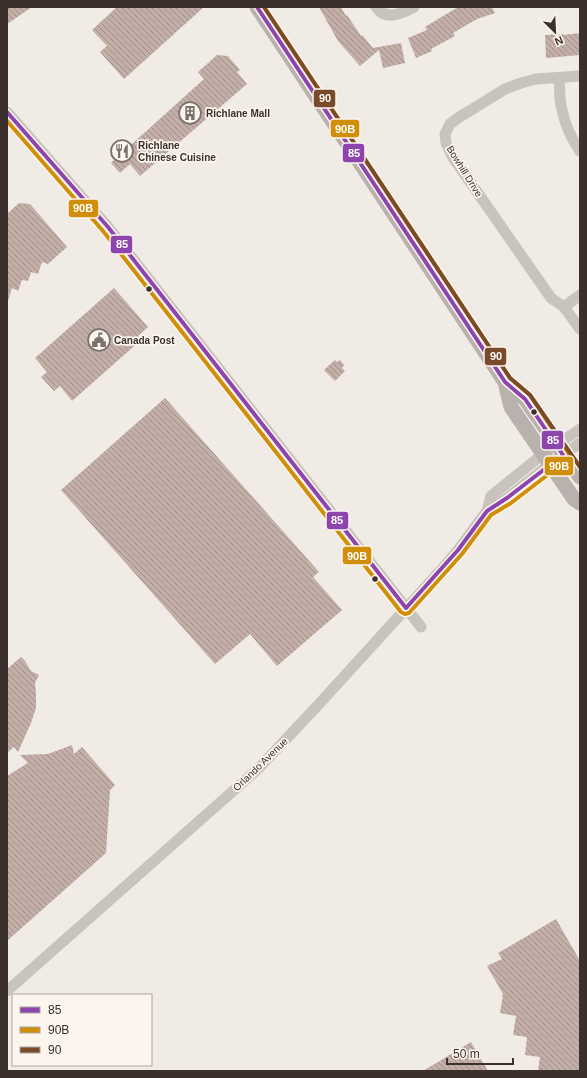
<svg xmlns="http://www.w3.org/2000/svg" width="587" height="1078" font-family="Arial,sans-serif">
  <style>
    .building { fill: url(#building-back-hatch) }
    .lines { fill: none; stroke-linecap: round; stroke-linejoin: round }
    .minor { stroke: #c9c3be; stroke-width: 11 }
    .major { stroke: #b8b1ad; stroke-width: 15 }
    .bus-1-casing { stroke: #fbf5ee; stroke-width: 7 }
    .bus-2-casing { stroke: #fbf5ee; stroke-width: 7 }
    .bus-3-casing { stroke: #fbf5ee; stroke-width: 7 }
    .bus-1 { stroke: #8e44ad; stroke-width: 4 }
    .bus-2 { stroke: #d18e09; stroke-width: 4 }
    .bus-3 { stroke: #7a4b2a; stroke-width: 4 }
    .bus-dot { fill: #3b302b; stroke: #fbf5ee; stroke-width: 1.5 }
    .labels { text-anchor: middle; stroke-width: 3.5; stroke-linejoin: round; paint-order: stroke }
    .poi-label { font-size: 10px; font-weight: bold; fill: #3b302b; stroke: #fbf5ee; text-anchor: start }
    .street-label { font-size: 10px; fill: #3b302b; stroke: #fbf5ee }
    .line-badge { stroke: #fbf5ee; stroke-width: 1.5 }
    .badge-label { font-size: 11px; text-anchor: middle; font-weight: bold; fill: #fff }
  </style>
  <defs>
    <pattern id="building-back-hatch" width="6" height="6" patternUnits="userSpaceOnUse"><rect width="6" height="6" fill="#c3afa7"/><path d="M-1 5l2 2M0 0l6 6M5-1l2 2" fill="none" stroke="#a08f88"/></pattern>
  </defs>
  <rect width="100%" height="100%" fill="#f0ebe5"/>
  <path class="building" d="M 7,7 L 32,7 L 7,24 Z
    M 117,7 L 204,7 L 124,79 L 100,52 L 107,46 L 92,30 Z
    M 319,7 L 341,7 L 346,16 L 347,15 L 361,36 L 362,35 L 373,48 L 401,43 L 405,63 L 383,68 L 379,50 L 360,66 L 338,41 Z
    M 458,7 L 492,7 L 495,13 L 477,19 L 453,33 L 455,36 L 431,49 L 432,51 L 416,58 L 408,38 L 427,30 L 425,27 Z
    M 580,33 L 580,55 L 546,58 L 545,35 L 563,34 L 563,35 Z
    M 217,55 L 228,56 L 240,70 L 237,72 L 247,84 L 140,176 L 130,164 L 120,173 L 111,163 L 114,160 L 110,155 L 125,143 L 132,144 L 204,79 L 198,72 Z
    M 19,203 L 30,204 L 67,247 L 48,264 L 42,262 L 38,274 L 31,272 L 28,281 L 22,280 L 18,291 L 12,288 L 8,301 L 7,214 Z
    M 114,288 L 148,327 L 138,336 L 141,340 L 72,401 L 60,386 L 54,391 L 41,377 L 47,372 L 35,358 Z
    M 335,360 L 337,362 L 340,360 L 344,365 L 342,368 L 345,371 L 335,381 L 324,370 Z
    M 165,398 L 319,572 L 313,577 L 342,610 L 277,666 L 250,634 L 215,664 L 61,490 Z
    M 21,657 L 25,661 L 31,671 L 39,675 L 35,683 L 36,695 L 36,708 L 31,723 L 18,752 L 14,747 L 7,753 L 7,669 Z
    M 72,745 L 74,754 L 82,747 L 115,785 L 110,790 L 106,853 L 7,941 L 7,776 L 28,763 L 20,755 L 48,754 Z
    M 556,919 L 580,961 L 580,1071 L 538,1071 L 540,1057 L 525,1055 L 527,1037 L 513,1035 L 516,1016 L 500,1013 L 503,994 L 487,966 L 502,959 L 498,953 Z
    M 471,1042 L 488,1071 L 423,1071 Z"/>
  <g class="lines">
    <path class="minor" d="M 376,7 C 385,21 402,14 414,7
      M 580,76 L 536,79 L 521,83 L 505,89 L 458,118 L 450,124 L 445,134 L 446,143 L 452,156 L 551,298 L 564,307 L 580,329
      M 559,78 C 560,88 559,100 562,110 C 565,125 571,138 580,151
      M 7,112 L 108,227 L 421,627
      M 564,307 L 580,295
      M 487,511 L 491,496 L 543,454 L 580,429
      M 7,991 L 259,768 L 319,704 L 442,569 L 458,550 L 487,511 L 507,498 L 550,464 L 580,443"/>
    <path class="major" d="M 257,7 L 505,382 L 525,399 L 580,477
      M 505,382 L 511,407 L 574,499 L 580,503"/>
    <g class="bus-1-casing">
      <path id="bus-1" d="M 7,112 L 108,227 L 406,608 L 458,550 L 487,511 L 507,498 L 563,455 L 525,399 L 505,382 L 257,7"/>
    </g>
    <g class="bus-2-casing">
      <path id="bus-2" d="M 7,121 L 103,231 L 401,612 L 405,614 L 409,613 L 462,554 L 491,515 L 511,503 L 567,460 L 569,454 L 530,395 L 510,378 L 264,7"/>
    </g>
    <g class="bus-3-casing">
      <path id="bus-3" d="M 264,7 L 510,378 L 530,395 L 580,467"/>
    </g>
    <use href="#bus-1" class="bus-1"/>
    <use href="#bus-2" class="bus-2"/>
    <use href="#bus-3" class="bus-3"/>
  </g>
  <defs>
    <g id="building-ring" transform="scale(1.15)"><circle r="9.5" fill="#fbf5ee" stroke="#7a716c" stroke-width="1.5"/><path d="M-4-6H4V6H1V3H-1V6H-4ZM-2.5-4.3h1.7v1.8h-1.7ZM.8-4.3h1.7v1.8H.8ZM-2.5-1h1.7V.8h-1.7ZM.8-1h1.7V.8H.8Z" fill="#7a716c"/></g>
    <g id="restaurant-ring" transform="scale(1.15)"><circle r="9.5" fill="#fbf5ee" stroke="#7a716c" stroke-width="1.5"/><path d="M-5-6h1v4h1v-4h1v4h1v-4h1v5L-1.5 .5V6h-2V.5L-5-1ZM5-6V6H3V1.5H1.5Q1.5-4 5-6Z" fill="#7a716c"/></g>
    <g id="civic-ring" transform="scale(1.15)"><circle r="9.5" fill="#fbf5ee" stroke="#7a716c" stroke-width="1.5"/><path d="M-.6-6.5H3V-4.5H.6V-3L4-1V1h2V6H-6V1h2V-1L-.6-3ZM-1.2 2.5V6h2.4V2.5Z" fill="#7a716c"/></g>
  </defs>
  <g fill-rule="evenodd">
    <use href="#building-ring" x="190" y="113"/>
    <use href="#restaurant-ring" x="122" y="151"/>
    <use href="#civic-ring" x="99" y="340"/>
  </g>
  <g class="bus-dot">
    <circle cx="149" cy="289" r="3.5"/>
    <circle cx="534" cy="412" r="3.5"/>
    <circle cx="375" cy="579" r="3.5"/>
  </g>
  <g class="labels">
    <g class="poi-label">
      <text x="206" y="117">Richlane Mall</text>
      <text x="138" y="149">Richlane<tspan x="138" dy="12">Chinese Cuisine</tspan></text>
      <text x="114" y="344">Canada Post</text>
    </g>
    <g class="street-label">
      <text transform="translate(465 171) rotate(58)" y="4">Bowhill Drive</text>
      <text transform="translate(260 764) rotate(-44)" y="4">Orlando Avenue</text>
    </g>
  </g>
  <g class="line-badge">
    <rect x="313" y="89" width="23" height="19" rx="4" fill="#7a4b2a"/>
    <rect x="330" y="119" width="30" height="19" rx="4" fill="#d18e09"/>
    <rect x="342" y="143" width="23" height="20" rx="4" fill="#8e44ad"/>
    <rect x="68" y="199" width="31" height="19" rx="4" fill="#d18e09"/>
    <rect x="110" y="235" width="23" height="19" rx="4" fill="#8e44ad"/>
    <rect x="484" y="347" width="23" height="19" rx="4" fill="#7a4b2a"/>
    <rect x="541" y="430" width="23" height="20" rx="4" fill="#8e44ad"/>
    <rect x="544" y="456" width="30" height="20" rx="4" fill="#d18e09"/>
    <rect x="326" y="511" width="23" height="19" rx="4" fill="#8e44ad"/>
    <rect x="342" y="546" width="30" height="19" rx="4" fill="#d18e09"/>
  </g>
  <g class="badge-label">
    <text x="325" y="102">90</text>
    <text x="345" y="133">90B</text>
    <text x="354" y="157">85</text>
    <text x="83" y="212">90B</text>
    <text x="122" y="248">85</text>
    <text x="496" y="360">90</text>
    <text x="553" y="444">85</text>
    <text x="559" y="470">90B</text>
    <text x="337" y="524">85</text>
    <text x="357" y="560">90B</text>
  </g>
  <rect width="587" height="1078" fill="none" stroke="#3b302b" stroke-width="16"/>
  <rect x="12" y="994" width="140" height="72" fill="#fbf5ee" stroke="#aea6a0"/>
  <rect x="20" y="1007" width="20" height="6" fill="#8e44ad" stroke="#aea6a0"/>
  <text x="48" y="1014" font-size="12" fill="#3b302b">85</text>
  <rect x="20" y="1027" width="20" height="6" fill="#d18e09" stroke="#aea6a0"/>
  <text x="48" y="1034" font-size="12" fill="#3b302b">90B</text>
  <rect x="20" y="1047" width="20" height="6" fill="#7a4b2a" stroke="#aea6a0"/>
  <text x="48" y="1054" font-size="12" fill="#3b302b">90</text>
  <g transform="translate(555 32) rotate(156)" stroke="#fbf5ee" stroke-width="3" paint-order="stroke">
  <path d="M0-3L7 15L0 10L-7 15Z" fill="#3b302b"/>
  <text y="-6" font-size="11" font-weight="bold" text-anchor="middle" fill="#3b302b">N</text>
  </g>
  <path d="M447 1058v6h66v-6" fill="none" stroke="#3b302b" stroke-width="2"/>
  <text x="453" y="1058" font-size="12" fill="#3b302b" stroke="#fbf5ee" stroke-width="3" paint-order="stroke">50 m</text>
</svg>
